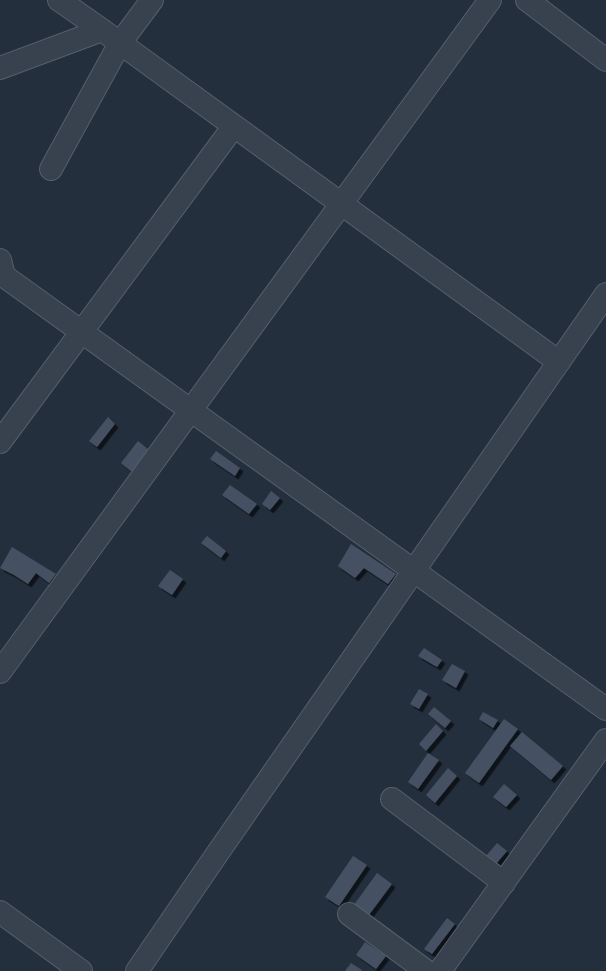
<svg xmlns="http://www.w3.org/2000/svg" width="606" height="971" font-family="Helvetica,sans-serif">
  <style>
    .building { fill: #455162; filter: url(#shadow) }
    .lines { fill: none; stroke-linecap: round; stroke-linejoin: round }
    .minor-casing { stroke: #565f6c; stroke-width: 24 }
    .minor { stroke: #38414e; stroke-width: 22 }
  </style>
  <defs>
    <filter id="shadow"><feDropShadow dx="3.5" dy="3.5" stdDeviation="0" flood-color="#0009"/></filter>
  </defs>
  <rect width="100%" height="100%" fill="#242f3e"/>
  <path class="building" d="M 108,417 L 115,424 L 97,447 L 89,441 Z
    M 138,441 L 149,450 L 132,472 L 121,463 Z
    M 216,451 L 240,468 L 235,476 L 210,459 Z
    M 230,485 L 257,504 L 249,514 L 222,495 Z
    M 271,491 L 280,498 L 270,510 L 262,504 Z
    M 207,536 L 226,551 L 221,558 L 201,543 Z
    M 351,544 L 396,574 L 388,584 L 364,568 L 355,578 L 338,566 Z
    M 12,547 L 56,574 L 49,583 L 36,573 L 28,584 L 14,575 L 0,568 Z
    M 170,570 L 183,579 L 172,595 L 158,586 Z
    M 424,648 L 442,660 L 437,667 L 418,656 Z
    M 452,664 L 465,671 L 456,688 L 442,680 Z
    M 419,689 L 428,694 L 419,709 L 410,704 Z
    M 434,707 L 451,721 L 445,728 L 428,714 Z
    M 483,712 L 498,720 L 493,728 L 479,719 Z
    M 504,719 L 518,729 L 479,783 L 465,773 Z
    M 436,724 L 443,731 L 426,751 L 419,744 Z
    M 522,732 L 563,766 L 551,780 L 510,746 Z
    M 428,753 L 439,760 L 418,789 L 408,782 Z
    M 448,768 L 457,776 L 435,803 L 426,795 Z
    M 504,784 L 517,795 L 506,807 L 493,797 Z
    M 497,843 L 507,851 L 496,864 L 486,856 Z
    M 353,856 L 367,865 L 339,906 L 325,897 Z
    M 377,873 L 392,884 L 363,923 L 348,913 Z
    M 447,918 L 455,924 L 432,954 L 424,949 Z
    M 365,942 L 386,956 L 376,969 L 356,955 Z
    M 351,963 L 362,970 L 361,971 L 345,971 Z"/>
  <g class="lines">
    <g class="minor-casing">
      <path id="minor" d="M 59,0 L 102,30 L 559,362
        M 527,0 L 606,60
        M 0,68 L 102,30
        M 51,169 L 120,43 L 152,0
        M 0,260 L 4,276 L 606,709
        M 0,442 L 234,126
        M 0,672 L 490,0
        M 392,799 L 504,883
        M 0,912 L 81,971
        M 349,914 L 426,971
        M 137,971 L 217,854 L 606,294
        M 440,971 L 606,740"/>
    </g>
    <use href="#minor" class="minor"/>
  </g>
</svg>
